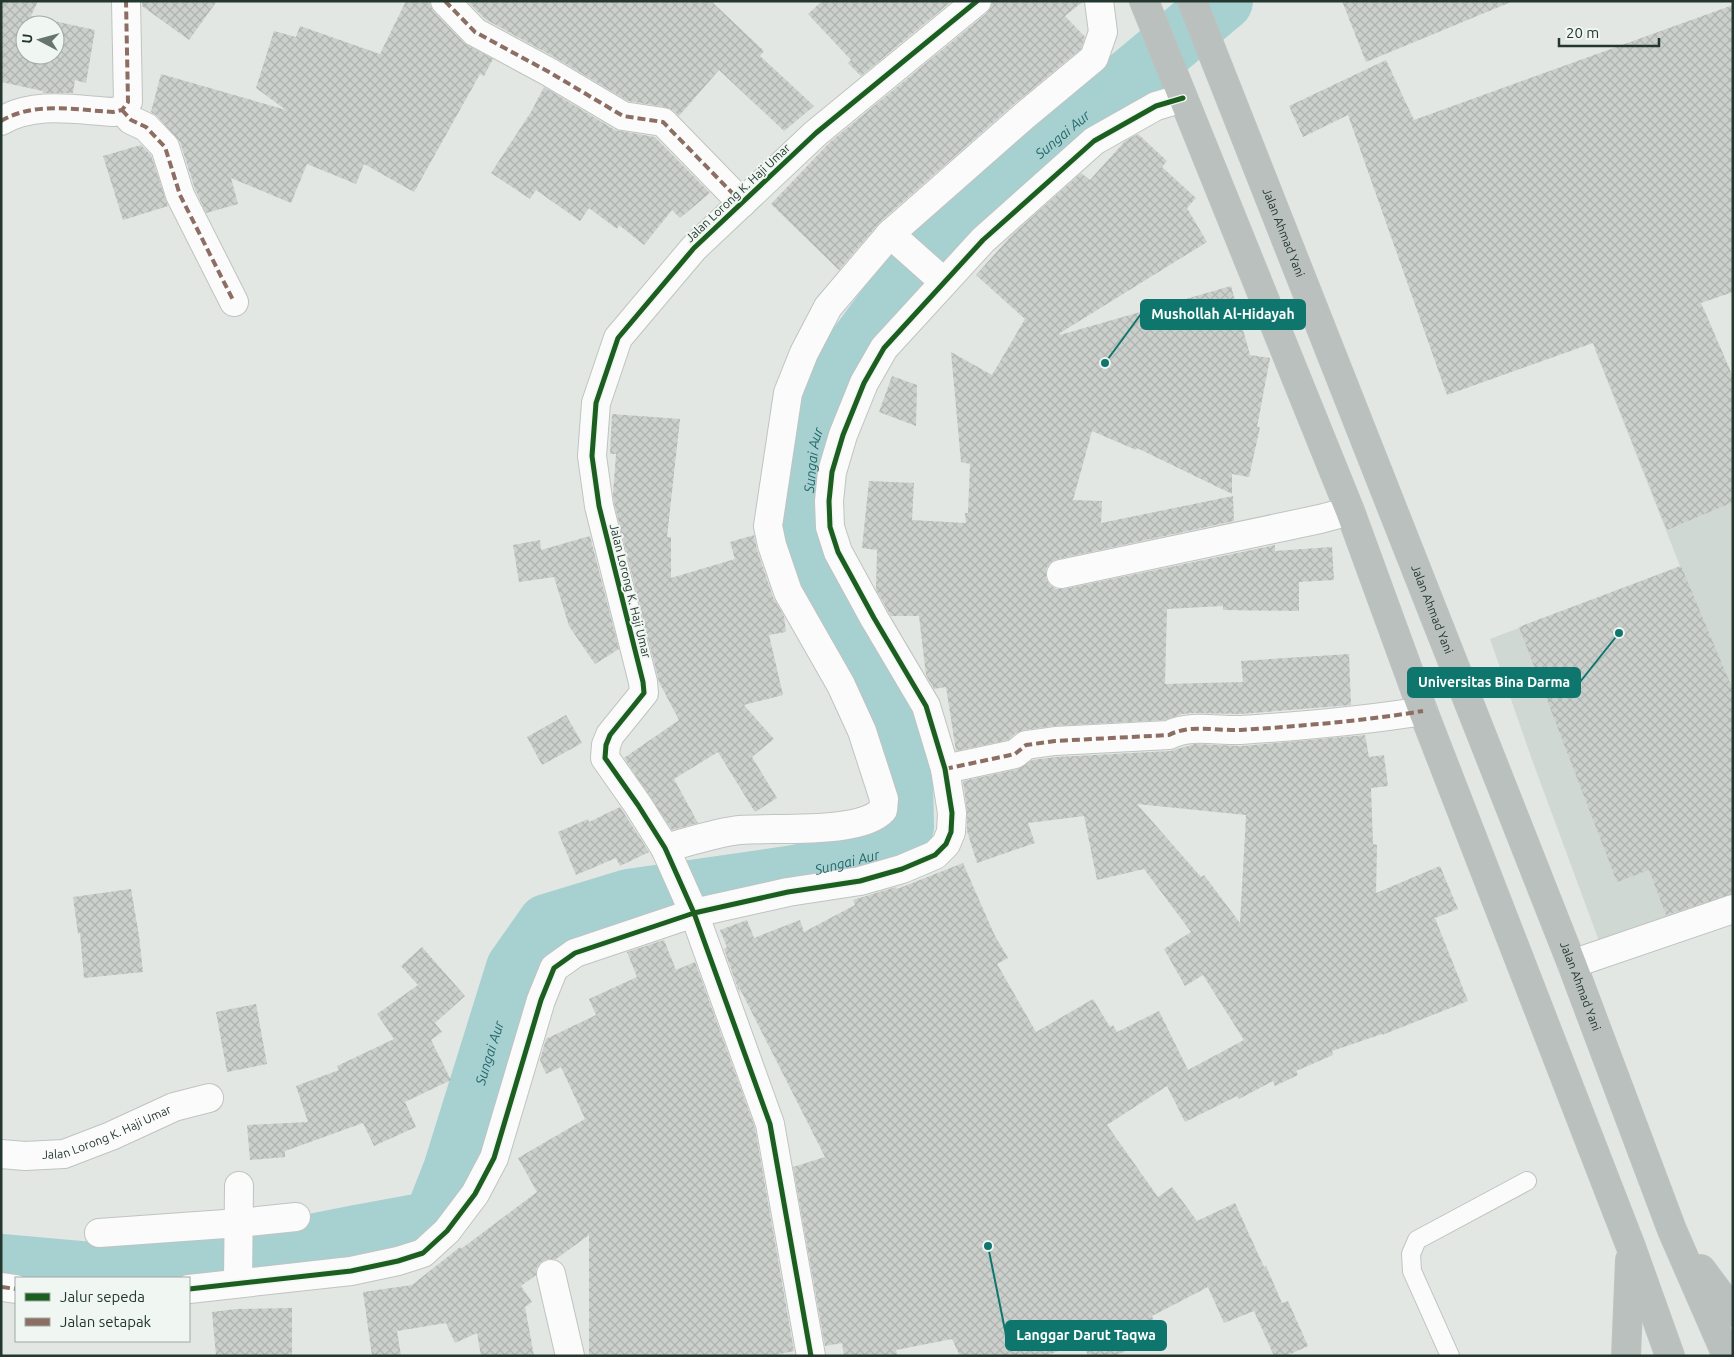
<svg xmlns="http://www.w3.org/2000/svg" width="1734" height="1357" font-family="Ubuntu,sans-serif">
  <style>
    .built { fill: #d0d8d4 }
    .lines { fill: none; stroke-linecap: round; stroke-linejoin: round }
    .river { stroke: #a7d0d0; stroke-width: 60 }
    .building { fill: url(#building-cross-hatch); fill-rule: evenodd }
    .lane-casing { stroke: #bfc4c1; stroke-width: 20 }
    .street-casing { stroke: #bfc4c1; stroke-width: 30 }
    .highway-casing { stroke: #bcc3c0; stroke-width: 30 }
    .lane { stroke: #fbfbfb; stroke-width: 18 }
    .street { stroke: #fbfbfb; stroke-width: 28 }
    .highway { stroke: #bac0be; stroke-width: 28 }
    .quiet { stroke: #8d6e63; stroke-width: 4; stroke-dasharray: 8 4; stroke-linecap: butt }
    .cycleway-casing { stroke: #f0f6f2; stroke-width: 8 }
    .cycleway { stroke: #1b5e20; stroke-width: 5 }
    .labels { text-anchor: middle; stroke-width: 4; stroke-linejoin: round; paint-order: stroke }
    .street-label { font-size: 12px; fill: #23372f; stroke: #f0f6f2 }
    .water-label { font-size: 14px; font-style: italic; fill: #25686b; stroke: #f0f6f2 }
    .leader { fill: none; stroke: #0f766e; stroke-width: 2 }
    .callout-dot { fill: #0f766e; stroke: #f0f6f2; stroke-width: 2 }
    .callout { fill: #0f766e; stroke: #0f766e; stroke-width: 2 }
    .callout-label { font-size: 14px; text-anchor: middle; font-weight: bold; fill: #fff }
  </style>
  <defs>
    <pattern id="building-cross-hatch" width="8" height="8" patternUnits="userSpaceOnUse" patternTransform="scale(1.25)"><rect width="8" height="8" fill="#cbd0cd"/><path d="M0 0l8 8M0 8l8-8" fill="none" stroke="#aeb3b0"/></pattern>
  </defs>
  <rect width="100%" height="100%" fill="#e2e7e4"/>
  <path class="built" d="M 1704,309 L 1733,377 L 1733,901 L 1602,949 L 1531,757 L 1490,639 L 1680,566 L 1595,350 Z"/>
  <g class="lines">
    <path class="river" id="s1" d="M 1,1264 L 102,1273 L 251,1256 L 357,1235 L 433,1221 L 453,1170 L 516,968 L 547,924 L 629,899 L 795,875 L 880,854 L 904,827 L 902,731 L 841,638 L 802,559 L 814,441 L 842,367 L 902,286 L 991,194 L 1223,1"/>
  </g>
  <path class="building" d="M 1,1 L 38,1 L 31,16 L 95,30 L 86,83 L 75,80 L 73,93 L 43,93 L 43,91 L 1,82 ZM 25,25 L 55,25 L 55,55 L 25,55 Z
    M 142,1 L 217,1 L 189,40 L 142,6 Z
    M 406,1 L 430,1 L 430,5 L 434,12 L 464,43 L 493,59 L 484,76 L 480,74 L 414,192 L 364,164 L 356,184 L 307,164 L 291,203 L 231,178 L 238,204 L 206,213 L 195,189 L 180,142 L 157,116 L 151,112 L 161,74 L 286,110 L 256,88 L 274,31 L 296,37 L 300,26 L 380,54 Z
    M 467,1 L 711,1 L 764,51 L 760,56 L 814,106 L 784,131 L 719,70 L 679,116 L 674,111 L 665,107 L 628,101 L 556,58 L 485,19 Z
    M 822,1 L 952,1 L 861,76 L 848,63 L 851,60 L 808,14 Z
    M 992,1 L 1084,1 L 1065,16 L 1085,37 L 1081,49 L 1013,105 L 880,222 L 839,270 L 771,204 L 830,142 L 987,13 L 991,7 Z
    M 1342,1 L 1511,1 L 1511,2 L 1366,62 Z
    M 1733,5 L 1733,292 L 1701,303 L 1733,377 L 1733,502 L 1667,530 L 1593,343 L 1447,395 L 1348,115 L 1303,137 L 1289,106 L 1386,60 L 1414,120 Z
    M 544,87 L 615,130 L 655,137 L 710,193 L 680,218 L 672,210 L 644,245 L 619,225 L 617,229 L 589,208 L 580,221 L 536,190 L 530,199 L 491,173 L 531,112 Z
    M 1138,134 L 1167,161 L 1162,167 L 1196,198 L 1187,208 L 1207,242 L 1060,333 L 1060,335 L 1231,286 L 1250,355 L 1270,358 L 1257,427 L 1260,427 L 1249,477 L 1232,474 L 1232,494 L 1137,448 L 1136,450 L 1092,431 L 1073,500 L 1102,501 L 1101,523 L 1233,496 L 1234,521 L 1058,559 L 1051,562 L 1046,569 L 1046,578 L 1050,585 L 1056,589 L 1064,589 L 1275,545 L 1275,551 L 1332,547 L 1334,580 L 1299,582 L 1299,611 L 1223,610 L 1223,606 L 1167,609 L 1165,684 L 1243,682 L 1241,661 L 1349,654 L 1351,705 L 1240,714 L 1193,713 L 1182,714 L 1165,720 L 1053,726 L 1024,730 L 1016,733 L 1008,740 L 956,751 L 946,687 L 934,689 L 926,675 L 919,616 L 891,616 L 876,590 L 877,550 L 862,548 L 869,481 L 914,483 L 912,520 L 966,523 L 965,513 L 968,513 L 970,464 L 961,462 L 951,352 L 992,375 L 1025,319 L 976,275 L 1011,236 L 1081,173 L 1090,180 L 1125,141 Z
    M 141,145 L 151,155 L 168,206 L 123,220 L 103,156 Z
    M 892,376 L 917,385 L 916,426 L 879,412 Z
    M 612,414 L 680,419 L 667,537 L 671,537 L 671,578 L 735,559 L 730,542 L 754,535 L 757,550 L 773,597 L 784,616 L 786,632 L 769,635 L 783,695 L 744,705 L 774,739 L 752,757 L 777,798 L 755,812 L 718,752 L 674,779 L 698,823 L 672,830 L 624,758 L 679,720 L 659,682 L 614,503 L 613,494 L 616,454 L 610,454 Z
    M 590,536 L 619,649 L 595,664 L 569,626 L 554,577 L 519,582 L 513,545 L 540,540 L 541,550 Z
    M 1681,566 L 1733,690 L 1733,894 L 1666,915 L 1649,870 L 1617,882 L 1519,627 Z
    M 566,715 L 582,743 L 542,765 L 527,737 Z
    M 1365,735 L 1369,757 L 1384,755 L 1388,786 L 1371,788 L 1373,844 L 1377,845 L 1376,893 L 1440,866 L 1458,909 L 1435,918 L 1468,1001 L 1382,1035 L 1382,1034 L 1332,1051 L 1333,1055 L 1296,1071 L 1298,1075 L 1275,1086 L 1273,1081 L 1239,1099 L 1237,1096 L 1185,1122 L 1167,1086 L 1107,1125 L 1158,1197 L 1172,1187 L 1197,1221 L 1235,1203 L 1264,1267 L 1266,1266 L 1282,1303 L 1288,1301 L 1308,1346 L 1286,1356 L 1274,1356 L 1254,1311 L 1224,1323 L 1208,1287 L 1152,1316 L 1160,1337 L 1114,1356 L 1088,1356 L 1083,1341 L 1046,1356 L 960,1356 L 952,1339 L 896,1350 L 897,1356 L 844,1356 L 842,1343 L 825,1346 L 793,1167 L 825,1157 L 739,987 L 740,994 L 724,949 L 727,947 L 720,930 L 747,920 L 754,938 L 800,920 L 804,932 L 855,905 L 853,900 L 896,887 L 897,889 L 963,863 L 994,934 L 1008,958 L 997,964 L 1036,1032 L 1093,999 L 1110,1027 L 1113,1025 L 1117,1032 L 1159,1011 L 1188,1070 L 1244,1040 L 1203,975 L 1185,986 L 1164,949 L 1191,932 L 1144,869 L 1097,880 L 1084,816 L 1028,823 L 1035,843 L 977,863 L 967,831 L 967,811 L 963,781 L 1018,769 L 1032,760 L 1056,757 L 1170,751 L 1195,744 L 1242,746 ZM 1137,804 L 1246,815 L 1240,923 L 1204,875 L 1201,877 Z
    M 620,807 L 649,852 L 620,866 L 616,858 L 576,875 L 558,832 L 588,819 L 589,822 Z
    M 131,889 L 139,936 L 143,972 L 84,978 L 80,933 L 78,934 L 73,897 Z
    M 664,940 L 676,970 L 695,962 L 755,1128 L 794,1351 L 770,1356 L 589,1356 L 589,1235 L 556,1259 L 548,1259 L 541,1262 L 536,1269 L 536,1275 L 521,1286 L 532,1302 L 525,1307 L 534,1356 L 481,1356 L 477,1333 L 455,1343 L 446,1323 L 397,1331 L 401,1356 L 372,1356 L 363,1292 L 412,1285 L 460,1247 L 461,1249 L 537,1192 L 518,1158 L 585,1119 L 561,1067 L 546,1074 L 540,1060 L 546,1039 L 596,1015 L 589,999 L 637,977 L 627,952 Z
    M 422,947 L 465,996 L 435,1023 L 442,1032 L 431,1040 L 451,1080 L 405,1102 L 416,1127 L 374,1146 L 363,1123 L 285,1151 L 285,1157 L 250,1160 L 247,1125 L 308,1122 L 296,1086 L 339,1070 L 337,1066 L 394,1039 L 377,1014 L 418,985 L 401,966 Z
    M 256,1004 L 267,1064 L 227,1072 L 216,1012 Z
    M 292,1308 L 292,1356 L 216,1356 L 212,1312 L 236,1309 Z"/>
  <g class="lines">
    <g class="lane-casing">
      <path id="lane" d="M 1450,1356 L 1412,1271 L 1411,1254 L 1417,1240 L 1527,1181"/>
    </g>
    <g class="street-casing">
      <g id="street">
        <path d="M 445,1 L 475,32 L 549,72 L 623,116 L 663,122 L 742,203"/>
        <path d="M 122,110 L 131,120 L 146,127 L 165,147 L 180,195 L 234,302"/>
        <path d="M 1,121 C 35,101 76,110 113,112 L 122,110 L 128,102 L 126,1"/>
        <path d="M 890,234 L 944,282"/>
        <path d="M 1061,574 L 1320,519 L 1350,511"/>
        <path d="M 945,769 L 1015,754 L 1026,745 L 1055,741 L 1169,735 C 1189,724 1218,731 1241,730 C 1302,726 1362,721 1423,711"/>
        <path d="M 665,848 C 688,842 718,832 740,830 C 775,827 860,835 883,810 L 884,799 L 862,731 L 841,685 L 788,592 L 772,545 L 768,526 L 788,393 L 804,353 L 828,307 L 890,234 L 1023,117 L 1094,58 L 1103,32 L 1099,1"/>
        <path d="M 1572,964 L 1733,909"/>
        <path id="s2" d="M 1,1154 L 25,1156 L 64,1154 L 111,1136 L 174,1107 L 209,1098"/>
        <path d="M 99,1233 L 239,1223 L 296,1217"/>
        <path d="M 551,1274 L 570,1356"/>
        <path d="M 238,1283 L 239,1186"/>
        <path d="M 2,1287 L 16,1289"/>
        <path d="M 189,1289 L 351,1271 L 398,1261 L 423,1253 L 447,1231 L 475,1194 L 494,1158 L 541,1000 L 554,968 L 575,953 L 694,913 L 788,892 L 860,881 L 902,869 L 935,855 L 946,844 L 951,832 L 952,813 L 945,769 L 926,706 L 874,618 L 838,552 L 830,527 L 829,501 L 832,472 L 843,435 L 864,383 L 884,348 L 983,240 L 1094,141 L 1156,106 L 1183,98"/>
        <path d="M 811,1356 L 770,1124 L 694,913 L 665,848 L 638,805 L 605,758 L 606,745 L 610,735 L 644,693 L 643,682 L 599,506 L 592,456 L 596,403 L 618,338 L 694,248 L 816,133 L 977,1"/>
      </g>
    </g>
    <g class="highway-casing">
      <g id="highway">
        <path d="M 1144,1 L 1350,511 L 1423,711 L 1631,1247 L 1670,1356"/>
        <path id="s3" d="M 1192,1 L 1572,964 L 1672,1230 L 1727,1356"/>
        <path d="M 1701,1269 L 1733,1312"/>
        <path d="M 1626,1356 L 1630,1260"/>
      </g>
    </g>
    <use href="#lane" class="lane"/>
    <use href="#street" class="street"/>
    <use href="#highway" class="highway"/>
    <path class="quiet" d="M 445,1 L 475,32 L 549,72 L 623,116 L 663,122 L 742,203
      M 122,110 L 131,120 L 146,127 L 165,147 L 180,195 L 234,302
      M 1,121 C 35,101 76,110 113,112 L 122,110 L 128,102 L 126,1
      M 945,769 L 1015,754 L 1026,745 L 1055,741 L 1169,735 C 1189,724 1218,731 1241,730 C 1302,726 1362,721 1423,711
      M 2,1287 L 16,1289"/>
    <g class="cycleway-casing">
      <path id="cycleway" d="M 189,1289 L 351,1271 L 398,1261 L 423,1253 L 447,1231 L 475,1194 L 494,1158 L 541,1000 L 554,968 L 575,953 L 694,913 L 788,892 L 860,881 L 902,869 L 935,855 L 946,844 L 951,832 L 952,813 L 945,769 L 926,706 L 874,618 L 838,552 L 830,527 L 829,501 L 832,472 L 843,435 L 864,383 L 884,348 L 983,240 L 1094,141 L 1156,106 L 1183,98
        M 811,1356 L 770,1124 L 694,913 L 665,848 L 638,805 L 605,758 L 606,745 L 610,735 L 644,693 L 643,682 L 599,506 L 592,456 L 596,403 L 618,338 L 694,248 L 816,133 L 977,1"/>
    </g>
    <use href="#cycleway" class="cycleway"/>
  </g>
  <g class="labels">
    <g class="street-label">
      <text transform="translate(738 193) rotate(-43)" y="4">Jalan Lorong K. Haji Umar</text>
      <text dy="4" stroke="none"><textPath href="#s3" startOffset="249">Jalan Ahmad Yani</textPath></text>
      <text transform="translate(630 591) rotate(76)" y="4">Jalan Lorong K. Haji Umar</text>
      <text dy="4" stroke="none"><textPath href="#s3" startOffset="654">Jalan Ahmad Yani</textPath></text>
      <text dy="4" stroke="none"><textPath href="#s3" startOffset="1059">Jalan Ahmad Yani</textPath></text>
      <text dy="4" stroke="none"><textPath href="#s2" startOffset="110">Jalan Lorong K. Haji Umar</textPath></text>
    </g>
    <g class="water-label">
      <text dy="5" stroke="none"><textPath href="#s1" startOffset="1949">Sungai Aur</textPath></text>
      <text dy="5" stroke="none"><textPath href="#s1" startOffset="1529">Sungai Aur</textPath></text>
      <text dy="5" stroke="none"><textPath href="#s1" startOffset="1064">Sungai Aur</textPath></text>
      <text dy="5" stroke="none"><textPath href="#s1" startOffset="614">Sungai Aur</textPath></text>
    </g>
  </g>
  <path class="leader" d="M1105 363L1141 314M1619 633L1580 682M988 1246L1006 1335"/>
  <g class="callout-dot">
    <circle cx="1105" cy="363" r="5"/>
    <circle cx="1619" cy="633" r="5"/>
    <circle cx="988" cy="1246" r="5"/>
  </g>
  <g class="callout">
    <rect x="1141" y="300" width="164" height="29" rx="5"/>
    <rect x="1408" y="668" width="172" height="29" rx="5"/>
    <rect x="1006" y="1321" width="160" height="29" rx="5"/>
  </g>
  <g class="callout-label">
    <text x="1223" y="319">Mushollah Al-Hidayah</text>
    <text x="1494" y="687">Universitas Bina Darma</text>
    <text x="1086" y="1340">Langgar Darut Taqwa</text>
  </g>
  <rect width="1734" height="1357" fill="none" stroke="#23372f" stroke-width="5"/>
  <rect x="15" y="1277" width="175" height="65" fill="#f0f6f2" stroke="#9eaaa4"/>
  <rect x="25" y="1293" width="25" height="8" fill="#1b5e20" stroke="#9eaaa4"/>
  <text x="60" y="1302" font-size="15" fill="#23372f">Jalur sepeda</text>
  <rect x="25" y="1318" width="25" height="8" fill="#8d6e63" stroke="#9eaaa4"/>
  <text x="60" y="1327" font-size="15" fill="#23372f">Jalan setapak</text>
  <g transform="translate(40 40) rotate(276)"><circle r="24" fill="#f0f6f2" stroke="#9eaaa4"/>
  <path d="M0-4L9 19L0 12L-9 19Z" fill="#66756e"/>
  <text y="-8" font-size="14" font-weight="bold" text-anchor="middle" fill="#23372f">U</text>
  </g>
  <path d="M1559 38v8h100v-8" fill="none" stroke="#23372f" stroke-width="2.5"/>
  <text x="1566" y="38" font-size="15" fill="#23372f" stroke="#f0f6f2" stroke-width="4" paint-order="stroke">20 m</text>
</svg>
